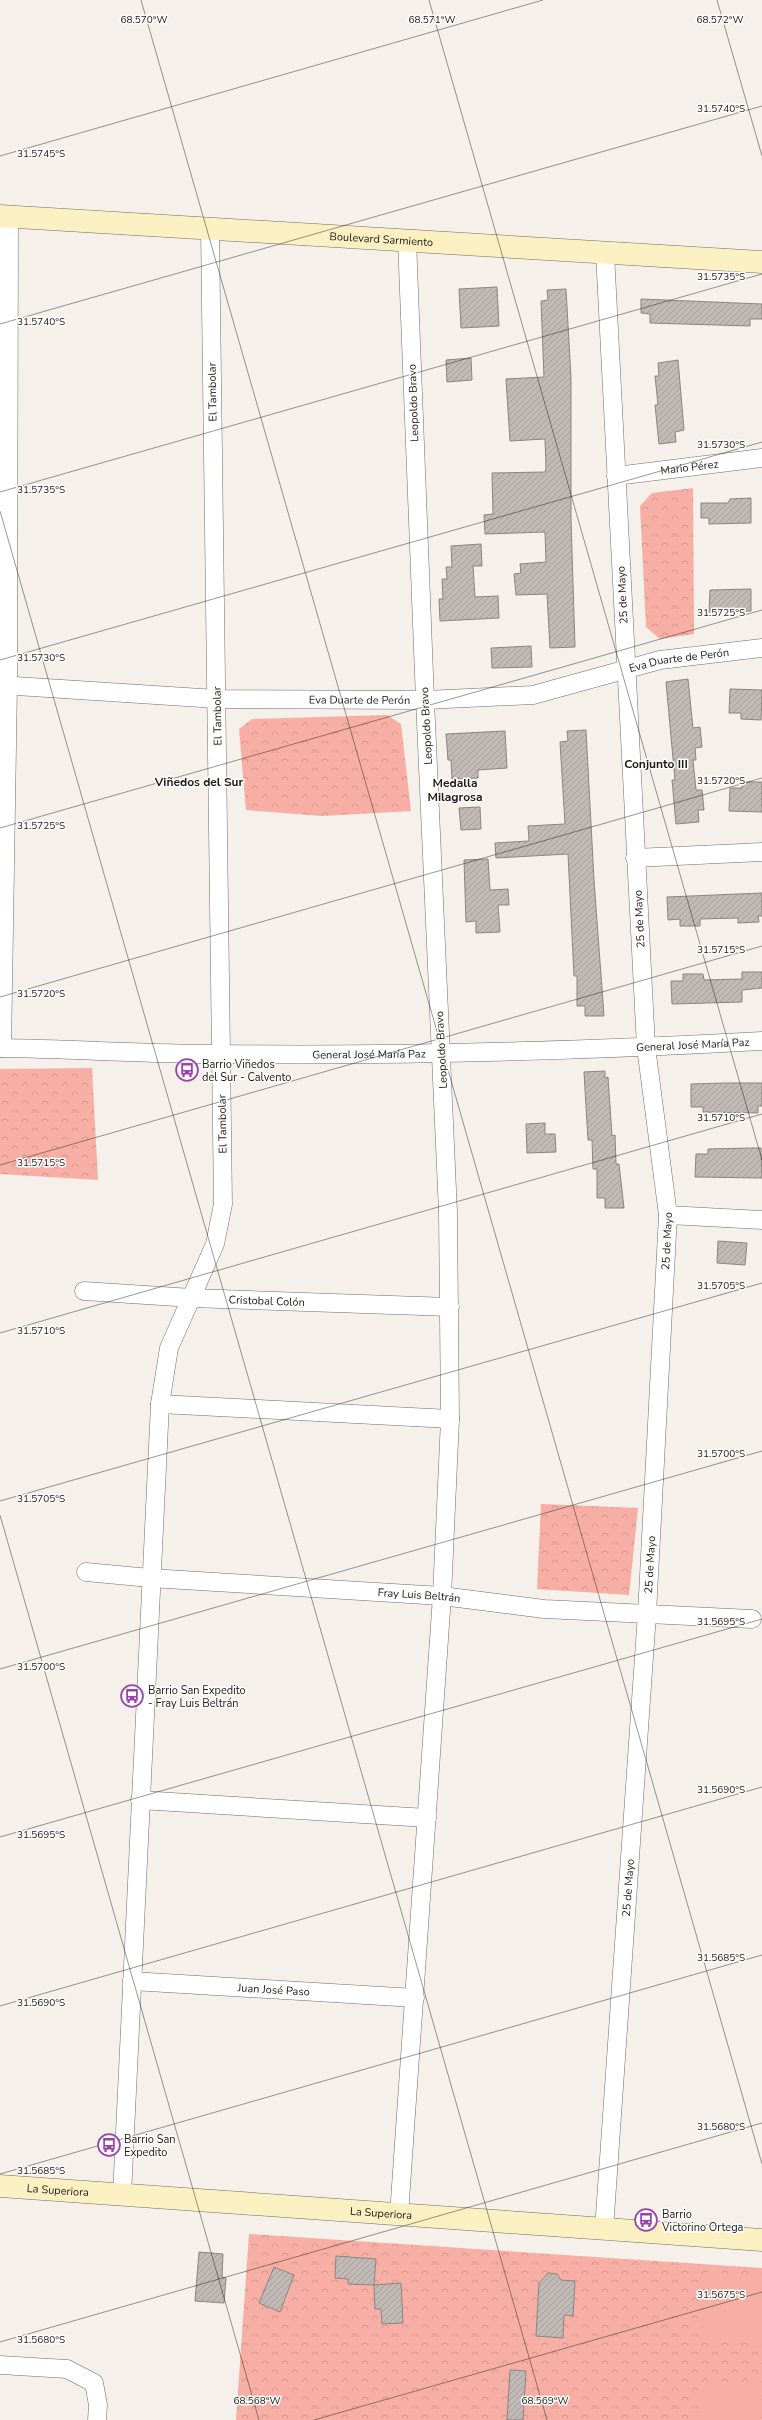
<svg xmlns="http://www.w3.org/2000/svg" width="762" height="2420" font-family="'Nunito Sans',sans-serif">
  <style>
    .park { fill: url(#park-crowns) }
    .pitch { fill: #f7afa5 }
    .building { fill: url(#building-hatch); stroke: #8b8481 }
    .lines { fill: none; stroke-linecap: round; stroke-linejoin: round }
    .street-casing { stroke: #706c67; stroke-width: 19 }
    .secondary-casing { stroke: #706c67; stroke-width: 23 }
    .street { stroke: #fff; stroke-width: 18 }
    .secondary { stroke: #fbf0c1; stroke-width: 22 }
    .ticks { fill: none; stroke: #1b1a18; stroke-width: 1; stroke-opacity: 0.45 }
    .labels { text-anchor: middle; stroke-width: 3; stroke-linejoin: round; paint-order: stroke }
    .street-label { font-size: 11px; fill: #1b1a18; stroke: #fffefd }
    .poi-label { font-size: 11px; fill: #1b1a18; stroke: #fffefd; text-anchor: start }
    .neighbourhood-label { font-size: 12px; font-weight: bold; fill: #1b1a18; stroke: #fffefd }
    .ticks-label { font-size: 10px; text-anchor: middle; fill: #1b1a18; stroke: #fffefd; stroke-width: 3; stroke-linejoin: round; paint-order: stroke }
  </style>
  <defs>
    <pattern id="park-crowns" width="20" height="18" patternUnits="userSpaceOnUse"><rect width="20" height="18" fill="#f7afa5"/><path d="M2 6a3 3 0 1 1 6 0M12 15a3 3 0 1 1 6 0" fill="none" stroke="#d3968d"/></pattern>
    <pattern id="building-hatch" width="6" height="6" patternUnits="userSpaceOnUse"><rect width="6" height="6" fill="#c0b9b6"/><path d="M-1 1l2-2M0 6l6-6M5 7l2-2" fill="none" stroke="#a49e9c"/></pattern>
  </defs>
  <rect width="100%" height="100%" fill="#f5f0ea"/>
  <path class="park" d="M 693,488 L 694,634 L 660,639 L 646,627 L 640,506 L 652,493 Z
    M 387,715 L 401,724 L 411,811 L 322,816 L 246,810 L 239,729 L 252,719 Z
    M 92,1068 L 98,1180 L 0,1174 L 0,1069 Z
    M 541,1504 L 638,1508 L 629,1595 L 537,1589 Z
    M 249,2234 L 762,2268 L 762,2420 L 236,2420 Z"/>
  <path class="pitch" d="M 705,2272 L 762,2275 L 762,2341 L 702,2338 Z
    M 702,2384 L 762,2388 L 760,2420 L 700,2420 Z"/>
  <path class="building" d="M 497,287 L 499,326 L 461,328 L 459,289 Z
    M 566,289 L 571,378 L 571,520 L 575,647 L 550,648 L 547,594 L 516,595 L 514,574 L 521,573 L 520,564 L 546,562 L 545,532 L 485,534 L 484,515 L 493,514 L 492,473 L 545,472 L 546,468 L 545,439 L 510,441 L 506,379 L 544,377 L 541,301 L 548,300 L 547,290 Z
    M 641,299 L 762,304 L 762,319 L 750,319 L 750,326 L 650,323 L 650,314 L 641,313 Z
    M 471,358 L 472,380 L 447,382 L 446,360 Z
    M 678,360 L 684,430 L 675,432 L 676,442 L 659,444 L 655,405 L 658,405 L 655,376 L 659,376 L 658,363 Z
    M 751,498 L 751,523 L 709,524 L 709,518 L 701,518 L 701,503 L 728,503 L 730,499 Z
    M 481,544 L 482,566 L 473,566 L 475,597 L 498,596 L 499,618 L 440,621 L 439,599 L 443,599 L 442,579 L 447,579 L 446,567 L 452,567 L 451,546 Z
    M 751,589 L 751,611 L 709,612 L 710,590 Z
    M 531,646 L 532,667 L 492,668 L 491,648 Z
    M 688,679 L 693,728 L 700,727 L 702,747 L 695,748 L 696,760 L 693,760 L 696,790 L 702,790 L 704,810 L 698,810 L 699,822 L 676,824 L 672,780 L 675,780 L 666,682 Z
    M 730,689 L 762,690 L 761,720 L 741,719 L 741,713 L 729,713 Z
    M 586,730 L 594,880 L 604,1016 L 585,1016 L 585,1006 L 577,1006 L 577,976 L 574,976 L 568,854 L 496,858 L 495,843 L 529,841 L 528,826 L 565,824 L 560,742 L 568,741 L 567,731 Z
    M 505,731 L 507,768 L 478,770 L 478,778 L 452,779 L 451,760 L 448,760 L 446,734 Z
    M 742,782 L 762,782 L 762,812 L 729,811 L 730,788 L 742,788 Z
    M 480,807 L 481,829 L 461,830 L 459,808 Z
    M 488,859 L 490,890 L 508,889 L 509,905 L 498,905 L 500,932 L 476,933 L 476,921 L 466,922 L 464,860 Z
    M 762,893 L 762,916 L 758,916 L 759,922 L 738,923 L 738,918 L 700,919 L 700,926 L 680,926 L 680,919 L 668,920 L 667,897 Z
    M 742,972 L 762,972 L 762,988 L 742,990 L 742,1002 L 672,1004 L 671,981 L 683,981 L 683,974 L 703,974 L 704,980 L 742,979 Z
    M 605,1071 L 605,1078 L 608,1077 L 612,1136 L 615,1135 L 616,1164 L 619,1164 L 624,1208 L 605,1208 L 605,1198 L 597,1198 L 597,1169 L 593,1169 L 592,1140 L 588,1140 L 584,1072 Z
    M 726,1083 L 762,1083 L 762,1106 L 758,1106 L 758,1113 L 703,1112 L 703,1107 L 691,1107 L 691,1084 Z
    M 545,1123 L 545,1134 L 555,1134 L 556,1152 L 527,1153 L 526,1124 Z
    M 751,1148 L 761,1148 L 762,1178 L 695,1177 L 696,1154 L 708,1154 L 708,1149 Z
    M 718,1241 L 747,1243 L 745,1265 L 717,1263 Z
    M 199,2252 L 223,2254 L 222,2277 L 226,2278 L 224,2303 L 195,2301 Z
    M 336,2256 L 376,2259 L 374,2285 L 348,2284 L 348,2279 L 335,2278 Z
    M 274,2267 L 294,2275 L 280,2312 L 259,2303 Z
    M 548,2273 L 557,2274 L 561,2280 L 575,2281 L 573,2316 L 564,2315 L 563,2338 L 536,2336 L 539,2283 Z
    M 401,2283 L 403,2323 L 382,2324 L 381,2309 L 375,2309 L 374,2285 Z
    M 510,2370 L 526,2371 L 523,2420 L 507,2420 Z"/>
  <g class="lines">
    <g class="street-casing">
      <g id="street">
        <path id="s1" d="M 616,476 L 762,458"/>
        <path id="s2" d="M 0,685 L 217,699 L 425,700 L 533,695 L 660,660 L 762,648"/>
        <path d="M 635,858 L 762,852"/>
        <path id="s3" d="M 0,1048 C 74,1049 148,1054 222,1054 C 402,1056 582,1051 762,1041"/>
        <path d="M 2,1048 L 8,685 L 9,217"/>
        <path d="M 668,1215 L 762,1220"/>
        <path id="s4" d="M 84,1291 L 192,1298 L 450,1307"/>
        <path d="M 160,1404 L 450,1419"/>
        <path id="s5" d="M 86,1572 L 150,1578 L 442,1596 L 544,1609 L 752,1619"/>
        <path d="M 140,1800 L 427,1818"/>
        <path id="s6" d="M 132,1981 L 415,1998"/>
        <path d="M 122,2195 L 160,1404 L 169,1348 L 215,1244 L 223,1204 L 210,229"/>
        <path d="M 399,2215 L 442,1596 L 450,1419 L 448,1212 L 425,700 L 407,240"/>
        <path id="s7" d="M 604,2230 L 647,1614 L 668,1215 L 646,1047 L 605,253"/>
        <path d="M 0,2365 L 67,2369 L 94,2383 L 98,2405 L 97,2420"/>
      </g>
    </g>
    <g class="secondary-casing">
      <g id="secondary">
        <path id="s8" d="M 0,216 L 762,262"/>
        <path id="s9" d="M 0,2186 L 762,2240"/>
      </g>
    </g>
    <use href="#street" class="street"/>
    <use href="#secondary" class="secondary"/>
  </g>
  <path class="ticks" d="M 141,0 L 762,2164M 429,0 L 762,1160M 717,0 L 762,156M 0,156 L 543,0M 0,324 L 762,106M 0,492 L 762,274M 0,511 L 547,2420M 0,660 L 762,442M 0,828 L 762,610M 0,997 L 762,778M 0,1165 L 762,946M 0,1333 L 762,1114M 0,1501 L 762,1283M 0,1515 L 259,2420M 0,1669 L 762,1451M 0,1837 L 762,1619M 0,2006 L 762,1787M 0,2174 L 762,1955M 0,2342 L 762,2123M 314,2420 L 762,2292"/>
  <defs>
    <g id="bus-ring" transform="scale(1.15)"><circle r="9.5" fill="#fffefd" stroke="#9a41ad" stroke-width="1.5"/><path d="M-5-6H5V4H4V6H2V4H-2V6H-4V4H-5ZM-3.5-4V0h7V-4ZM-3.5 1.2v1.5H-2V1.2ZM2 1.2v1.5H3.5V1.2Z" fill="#9a41ad"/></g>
  </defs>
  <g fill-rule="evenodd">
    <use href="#bus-ring" x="187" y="1070"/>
    <use href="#bus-ring" x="132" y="1696"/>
    <use href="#bus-ring" x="109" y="2145"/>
    <use href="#bus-ring" x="646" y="2220"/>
  </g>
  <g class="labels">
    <g class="street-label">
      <text dy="4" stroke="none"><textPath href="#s8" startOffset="382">Boulevard Sarmiento</textPath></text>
      <text transform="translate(212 392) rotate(-91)" y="4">El Tambolar</text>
      <text transform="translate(413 403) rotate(-92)" y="4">Leopoldo Bravo</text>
      <text dy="4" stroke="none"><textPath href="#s1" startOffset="74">Mario Pérez</textPath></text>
      <text transform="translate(622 595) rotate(-93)" y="4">25 de Mayo</text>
      <text dy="4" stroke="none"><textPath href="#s2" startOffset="684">Eva Duarte de Perón</textPath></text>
      <text dy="4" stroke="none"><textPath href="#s2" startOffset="360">Eva Duarte de Perón</textPath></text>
      <text transform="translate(217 716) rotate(-91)" y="4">El Tambolar</text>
      <text transform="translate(426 726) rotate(-93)" y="4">Leopoldo Bravo</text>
      <text transform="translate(639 919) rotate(-93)" y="4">25 de Mayo</text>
      <text dy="4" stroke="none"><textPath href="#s3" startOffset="693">General José María Paz</textPath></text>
      <text transform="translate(441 1050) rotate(-93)" y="4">Leopoldo Bravo</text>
      <text dy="4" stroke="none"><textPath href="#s3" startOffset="369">General José María Paz</textPath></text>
      <text transform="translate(222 1124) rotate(-91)" y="4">El Tambolar</text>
      <text dy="4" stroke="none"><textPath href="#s7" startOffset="991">25 de Mayo</textPath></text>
      <text dy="4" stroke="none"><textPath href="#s4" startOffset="183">Cristobal Colón</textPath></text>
      <text dy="4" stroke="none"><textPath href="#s7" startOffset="667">25 de Mayo</textPath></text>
      <text dy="4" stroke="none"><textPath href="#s5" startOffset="334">Fray Luis Beltrán</textPath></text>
      <text dy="4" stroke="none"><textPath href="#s7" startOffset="343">25 de Mayo</textPath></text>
      <text dy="4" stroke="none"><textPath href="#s6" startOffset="142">Juan José Paso</textPath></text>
      <text dy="4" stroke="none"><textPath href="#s9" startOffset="58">La Superiora</textPath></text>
      <text dy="4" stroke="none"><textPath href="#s9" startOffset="382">La Superiora</textPath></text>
    </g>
    <g class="poi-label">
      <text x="202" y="1068">Barrio Viñedos<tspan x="202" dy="13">del Sur - Calvento</tspan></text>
      <text x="148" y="1694">Barrio San Expedito<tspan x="148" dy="13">- Fray Luis Beltrán</tspan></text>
      <text x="124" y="2143">Barrio San<tspan x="124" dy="13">Expedito</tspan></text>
      <text x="662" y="2218">Barrio<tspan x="662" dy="13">Victorino Ortega</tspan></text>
    </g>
    <g class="neighbourhood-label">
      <text x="656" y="768">Conjunto III</text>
      <text x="199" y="786">Viñedos del Sur</text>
      <text x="455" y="787">Medalla<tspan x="455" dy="14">Milagrosa</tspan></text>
    </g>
  </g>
  <g class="ticks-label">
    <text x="144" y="23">68.570°W</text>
    <text x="432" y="23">68.571°W</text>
    <text x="720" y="23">68.572°W</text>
    <text x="721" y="112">31.5740°S</text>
    <text x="41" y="157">31.5745°S</text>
    <text x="721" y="280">31.5735°S</text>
    <text x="41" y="325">31.5740°S</text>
    <text x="721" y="448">31.5730°S</text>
    <text x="41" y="493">31.5735°S</text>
    <text x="721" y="616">31.5725°S</text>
    <text x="41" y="661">31.5730°S</text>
    <text x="721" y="784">31.5720°S</text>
    <text x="41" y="829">31.5725°S</text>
    <text x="721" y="953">31.5715°S</text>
    <text x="41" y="997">31.5720°S</text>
    <text x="721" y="1121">31.5710°S</text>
    <text x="41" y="1166">31.5715°S</text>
    <text x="721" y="1289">31.5705°S</text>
    <text x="41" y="1334">31.5710°S</text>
    <text x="721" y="1457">31.5700°S</text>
    <text x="41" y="1502">31.5705°S</text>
    <text x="721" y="1625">31.5695°S</text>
    <text x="41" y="1670">31.5700°S</text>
    <text x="721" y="1793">31.5690°S</text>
    <text x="41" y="1838">31.5695°S</text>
    <text x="721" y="1961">31.5685°S</text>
    <text x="41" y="2006">31.5690°S</text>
    <text x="721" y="2130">31.5680°S</text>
    <text x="41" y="2174">31.5685°S</text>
    <text x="721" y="2298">31.5675°S</text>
    <text x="41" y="2343">31.5680°S</text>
    <text x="257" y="2404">68.568°W</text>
    <text x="545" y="2404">68.569°W</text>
  </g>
</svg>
